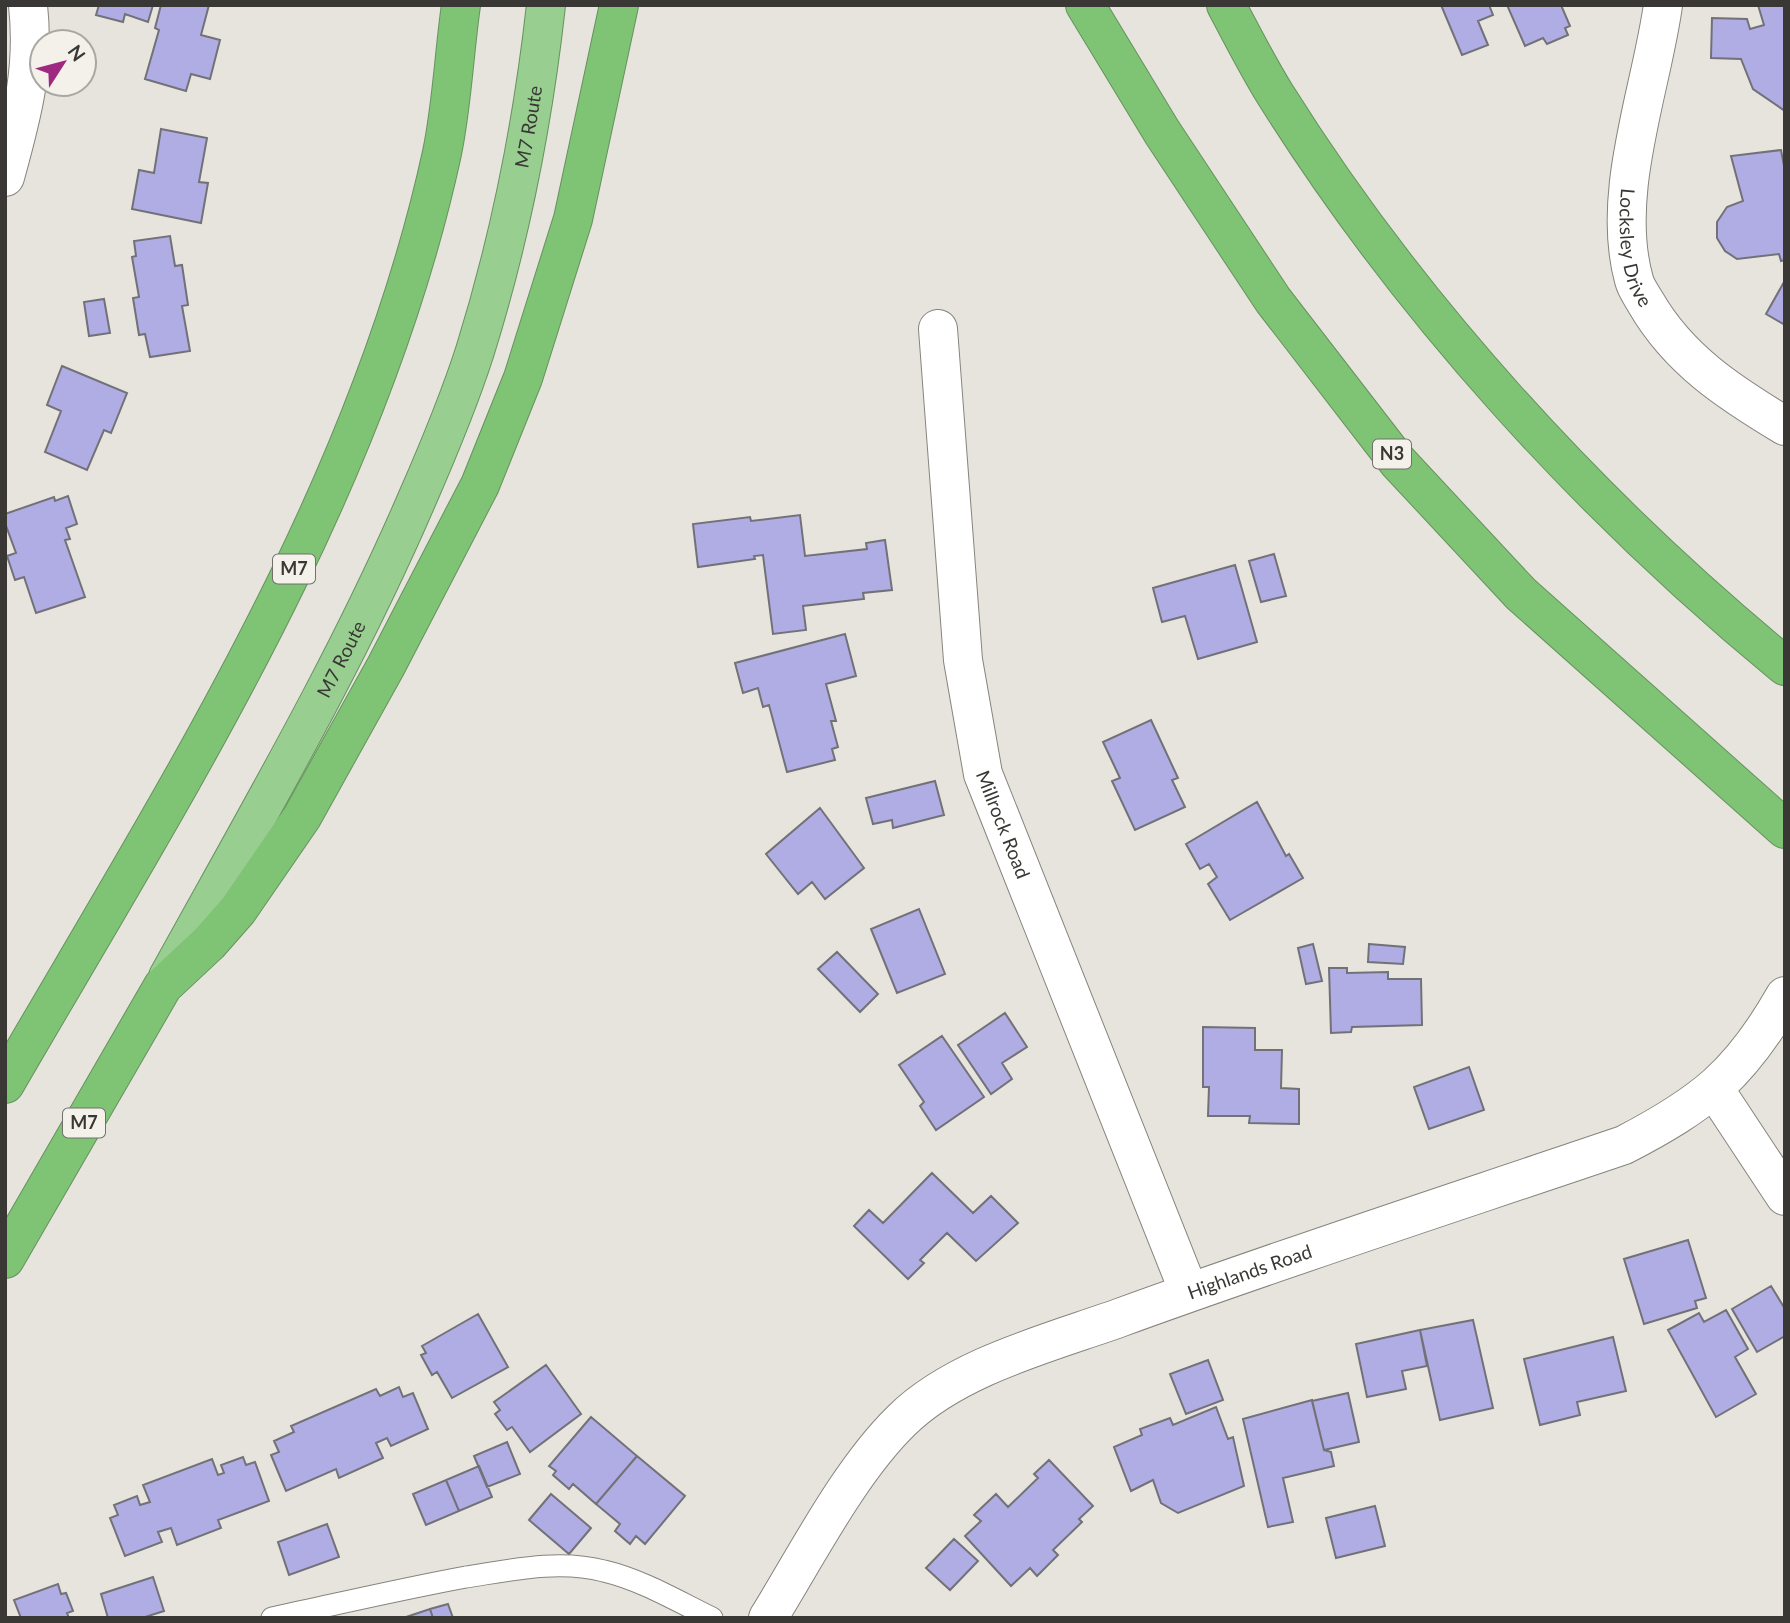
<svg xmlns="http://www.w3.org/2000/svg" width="1790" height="1623" font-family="Lato,sans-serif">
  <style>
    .building { fill: #b0ade5; stroke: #727178; stroke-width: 2 }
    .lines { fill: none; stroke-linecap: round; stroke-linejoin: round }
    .service-casing { stroke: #86847d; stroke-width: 23 }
    .minor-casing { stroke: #86847d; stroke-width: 40 }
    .trunk-casing { stroke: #66925e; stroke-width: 40 }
    .motorway-casing { stroke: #66925e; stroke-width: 40 }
    .service { stroke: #fff; stroke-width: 21 }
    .minor { stroke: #fff; stroke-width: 38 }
    .trunk { stroke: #98cf90; stroke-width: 38 }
    .motorway { stroke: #7fc374; stroke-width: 38 }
    .labels { text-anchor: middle; stroke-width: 5; stroke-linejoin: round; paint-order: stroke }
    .shield { fill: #f3f1ea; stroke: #71706b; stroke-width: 2 }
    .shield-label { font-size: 18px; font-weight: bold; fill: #393835 }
    .street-label { font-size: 19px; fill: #393835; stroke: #f3f1ea }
  </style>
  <rect width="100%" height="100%" fill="#e6e4dd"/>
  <path class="building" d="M 99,5 L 153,5 L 148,22 L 125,14 L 123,22 L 96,15 Z
    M 161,5 L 209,5 L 201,35 L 220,40 L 210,79 L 191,74 L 186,91 L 145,79 L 159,30 L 155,28 Z
    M 1441,5 L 1489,5 L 1493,15 L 1478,21 L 1488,45 L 1462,55 Z
    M 1507,5 L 1561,5 L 1570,26 L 1565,28 L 1568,35 L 1547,44 L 1543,38 L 1525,46 Z
    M 1758,5 L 1785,5 L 1785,111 L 1753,89 L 1741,59 L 1711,58 L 1712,18 L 1747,19 L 1750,29 L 1764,25 Z
    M 161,129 L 207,138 L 199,182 L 208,183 L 201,223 L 132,209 L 139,170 L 154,173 Z
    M 1781,150 L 1785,171 L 1785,260 L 1781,261 L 1779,254 L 1737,259 L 1725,251 L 1717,238 L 1717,222 L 1727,207 L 1743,201 L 1731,156 Z
    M 170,236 L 175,266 L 182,265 L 188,305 L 182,306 L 190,351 L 150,357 L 145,334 L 139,335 L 133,298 L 139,297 L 132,257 L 136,256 L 134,241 Z
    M 1784,282 L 1785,282 L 1785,325 L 1766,314 Z
    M 104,299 L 110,333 L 89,336 L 84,302 Z
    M 62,366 L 127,393 L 111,433 L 104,430 L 87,470 L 45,452 L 61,411 L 47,405 Z
    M 68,496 L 77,524 L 66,528 L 70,539 L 65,540 L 85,597 L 36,613 L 24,577 L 15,580 L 7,556 L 16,553 L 5,523 L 5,514 L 54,497 L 55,501 Z
    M 800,515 L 805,556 L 867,549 L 866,543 L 885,540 L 892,590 L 863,593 L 864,599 L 803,606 L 806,630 L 773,634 L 763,555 L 754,556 L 755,559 L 698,567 L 693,524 L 750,517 L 751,521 Z
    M 1274,554 L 1286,596 L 1261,602 L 1249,561 Z
    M 1235,565 L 1257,642 L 1198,659 L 1185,616 L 1162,622 L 1153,588 Z
    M 845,634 L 856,676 L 826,684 L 836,721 L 831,721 L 838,747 L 832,749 L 835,760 L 787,772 L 769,705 L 763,707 L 758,688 L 743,693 L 735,663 Z
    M 1151,720 L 1178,778 L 1172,780 L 1185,807 L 1135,830 L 1112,781 L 1120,778 L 1103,742 Z
    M 935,781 L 944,815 L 893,828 L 892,820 L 873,824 L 866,798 Z
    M 1257,802 L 1286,856 L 1289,854 L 1303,878 L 1230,920 L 1208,884 L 1217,877 L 1209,864 L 1200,869 L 1186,844 Z
    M 820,808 L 864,868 L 825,899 L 812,882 L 798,894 L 766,854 Z
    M 919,909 L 945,974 L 897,993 L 871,929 Z
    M 1313,944 L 1322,981 L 1306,984 L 1298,948 Z
    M 1369,944 L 1405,947 L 1403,964 L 1368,962 Z
    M 837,952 L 878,994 L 860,1012 L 818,969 Z
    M 1329,968 L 1347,968 L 1347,973 L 1388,972 L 1388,979 L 1421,979 L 1422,1025 L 1352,1027 L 1351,1032 L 1331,1033 Z
    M 1005,1013 L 1027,1047 L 1002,1063 L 1012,1079 L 991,1094 L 958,1045 Z
    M 1203,1027 L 1255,1028 L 1255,1050 L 1282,1050 L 1281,1088 L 1299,1089 L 1299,1124 L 1249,1123 L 1250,1116 L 1208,1116 L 1209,1087 L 1203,1087 Z
    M 942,1036 L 984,1097 L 936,1130 L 920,1106 L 924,1102 L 899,1065 Z
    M 1469,1067 L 1484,1110 L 1429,1129 L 1414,1087 Z
    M 932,1173 L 973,1213 L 991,1196 L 1018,1223 L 976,1261 L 947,1233 L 920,1260 L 924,1263 L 908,1279 L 854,1226 L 869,1210 L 883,1223 Z
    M 1688,1240 L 1706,1298 L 1695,1301 L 1697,1308 L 1644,1324 L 1624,1259 Z
    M 1771,1286 L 1785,1309 L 1785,1336 L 1757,1352 L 1732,1309 Z
    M 1726,1310 L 1748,1349 L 1735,1357 L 1756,1394 L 1716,1417 L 1668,1330 L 1699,1313 L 1704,1322 Z
    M 478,1314 L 508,1367 L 452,1398 L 437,1372 L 432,1375 L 421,1355 L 426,1353 L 422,1346 Z
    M 1473,1320 L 1493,1408 L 1440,1420 L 1420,1330 Z
    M 1420,1330 L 1427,1366 L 1402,1371 L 1406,1389 L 1367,1397 L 1356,1344 Z
    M 1613,1337 L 1626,1391 L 1577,1402 L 1580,1415 L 1540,1425 L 1524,1359 Z
    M 1208,1360 L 1223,1400 L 1186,1414 L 1170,1374 Z
    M 546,1365 L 581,1414 L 530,1452 L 512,1427 L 507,1430 L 495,1414 L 500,1410 L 494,1402 Z
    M 399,1387 L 403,1397 L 413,1393 L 428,1429 L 391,1446 L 387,1438 L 376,1443 L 383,1458 L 339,1478 L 336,1469 L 286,1491 L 271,1455 L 279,1452 L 274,1441 L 294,1432 L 291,1426 L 376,1389 L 380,1396 Z
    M 1348,1393 L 1359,1442 L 1324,1450 L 1312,1401 Z
    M 1312,1400 L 1324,1450 L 1331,1452 L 1334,1466 L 1283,1478 L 1293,1522 L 1268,1527 L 1243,1419 Z
    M 1216,1407 L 1228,1439 L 1233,1437 L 1244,1486 L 1178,1513 L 1161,1503 L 1153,1480 L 1131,1491 L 1114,1447 L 1142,1435 L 1140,1429 L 1170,1418 L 1173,1425 Z
    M 591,1417 L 637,1456 L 596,1504 L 573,1484 L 569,1489 L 553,1475 L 556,1471 L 549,1466 Z
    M 507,1442 L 520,1474 L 487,1487 L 474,1456 Z
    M 637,1456 L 685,1496 L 645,1544 L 636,1536 L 630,1544 L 615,1531 L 620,1524 L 596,1504 Z
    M 243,1457 L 246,1465 L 255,1462 L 269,1501 L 218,1520 L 221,1528 L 177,1545 L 171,1528 L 158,1532 L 162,1542 L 125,1556 L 110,1518 L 118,1515 L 114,1505 L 137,1496 L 140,1505 L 150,1502 L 143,1485 L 212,1459 L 218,1475 L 224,1473 L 221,1465 Z
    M 1049,1460 L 1093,1506 L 1079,1519 L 1082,1522 L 1053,1550 L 1058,1555 L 1037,1576 L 1030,1568 L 1011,1586 L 965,1536 L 981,1521 L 974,1515 L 996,1494 L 1008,1507 L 1038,1478 L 1034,1474 Z
    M 479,1466 L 492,1497 L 459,1511 L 446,1480 Z
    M 446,1480 L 459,1511 L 426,1525 L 413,1494 Z
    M 551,1494 L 591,1528 L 569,1554 L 529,1520 Z
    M 1375,1506 L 1385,1546 L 1336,1558 L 1326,1518 Z
    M 327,1524 L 339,1557 L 289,1575 L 278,1542 Z
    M 954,1539 L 978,1561 L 950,1590 L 926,1568 Z
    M 153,1577 L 164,1611 L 142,1618 L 108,1618 L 101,1594 Z
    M 58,1584 L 61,1594 L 66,1593 L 73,1611 L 67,1613 L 69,1618 L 21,1618 L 14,1600 Z
    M 448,1604 L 453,1618 L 433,1618 L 430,1609 Z
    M 430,1609 L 433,1618 L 403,1618 Z"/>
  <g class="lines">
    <g class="service-casing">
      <path id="service" d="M 272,1618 C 337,1604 401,1589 466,1577 C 511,1570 559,1559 604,1571 C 642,1580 677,1601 712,1618"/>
    </g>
    <g class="minor-casing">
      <g id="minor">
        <path id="s1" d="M 1663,5 C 1651,91 1610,194 1634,280 C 1636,288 1642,296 1646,303 C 1679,360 1730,393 1785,426"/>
        <path d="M 5,177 C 22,115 35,70 28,5"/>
        <path id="s2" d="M 938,329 L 963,660 L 983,774 L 1189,1292"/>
        <path d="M 1715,1090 L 1785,1196"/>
        <path id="s3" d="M 768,1618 C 807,1555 849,1472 901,1421 C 955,1367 1049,1343 1119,1318 C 1286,1257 1456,1202 1624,1145 C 1703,1104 1740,1075 1785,996"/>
      </g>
    </g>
    <g class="trunk-casing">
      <g id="trunk">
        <path id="s4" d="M 168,977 C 255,819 346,664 417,499 C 438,451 459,401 475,351 C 510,239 533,122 546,5"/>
      </g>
    </g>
    <g class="motorway-casing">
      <path id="motorway" d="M 1085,5 L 1162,132 L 1273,300 L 1398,462 L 1521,594 L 1785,829
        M 1226,5 C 1242,35 1257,65 1275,94 C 1409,308 1590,506 1785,666
        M 5,1084 C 177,787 368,493 442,153 C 452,105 454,54 461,5
        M 5,1259 L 163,986 L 209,943 L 238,910 L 302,817 L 386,666 L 480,485 L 523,378 L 573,219 L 619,5"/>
    </g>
    <use href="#service" class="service"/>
    <use href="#minor" class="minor"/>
    <use href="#trunk" class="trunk"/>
    <use href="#motorway" class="motorway"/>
  </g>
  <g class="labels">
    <g class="shield">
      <rect x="1373" y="439.5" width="38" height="29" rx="5"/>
      <rect x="273" y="554.5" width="42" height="29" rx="5"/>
      <rect x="63" y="1108.5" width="42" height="29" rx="5"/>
    </g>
    <g class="shield-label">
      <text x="1392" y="460">N3</text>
      <text x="294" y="575">M7</text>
      <text x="84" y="1129">M7</text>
    </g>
    <g class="street-label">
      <text dy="7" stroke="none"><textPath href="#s4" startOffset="929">M7 Route</textPath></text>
      <text dy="7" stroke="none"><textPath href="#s1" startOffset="247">Locksley Drive</textPath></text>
      <text dy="7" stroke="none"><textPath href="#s4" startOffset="362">M7 Route</textPath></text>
      <text dy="7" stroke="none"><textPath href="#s2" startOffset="502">Millrock Road</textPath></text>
      <text dy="7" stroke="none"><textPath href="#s3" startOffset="620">Highlands Road</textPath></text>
    </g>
  </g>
  <rect width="1790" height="1623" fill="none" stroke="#393835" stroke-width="14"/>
  <g transform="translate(63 63) rotate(54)"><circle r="33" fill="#f3f1ea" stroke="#a9a7a2" stroke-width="2"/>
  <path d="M0-5L12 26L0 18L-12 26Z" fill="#9f2881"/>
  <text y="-10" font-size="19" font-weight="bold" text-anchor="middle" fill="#393835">N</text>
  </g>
</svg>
